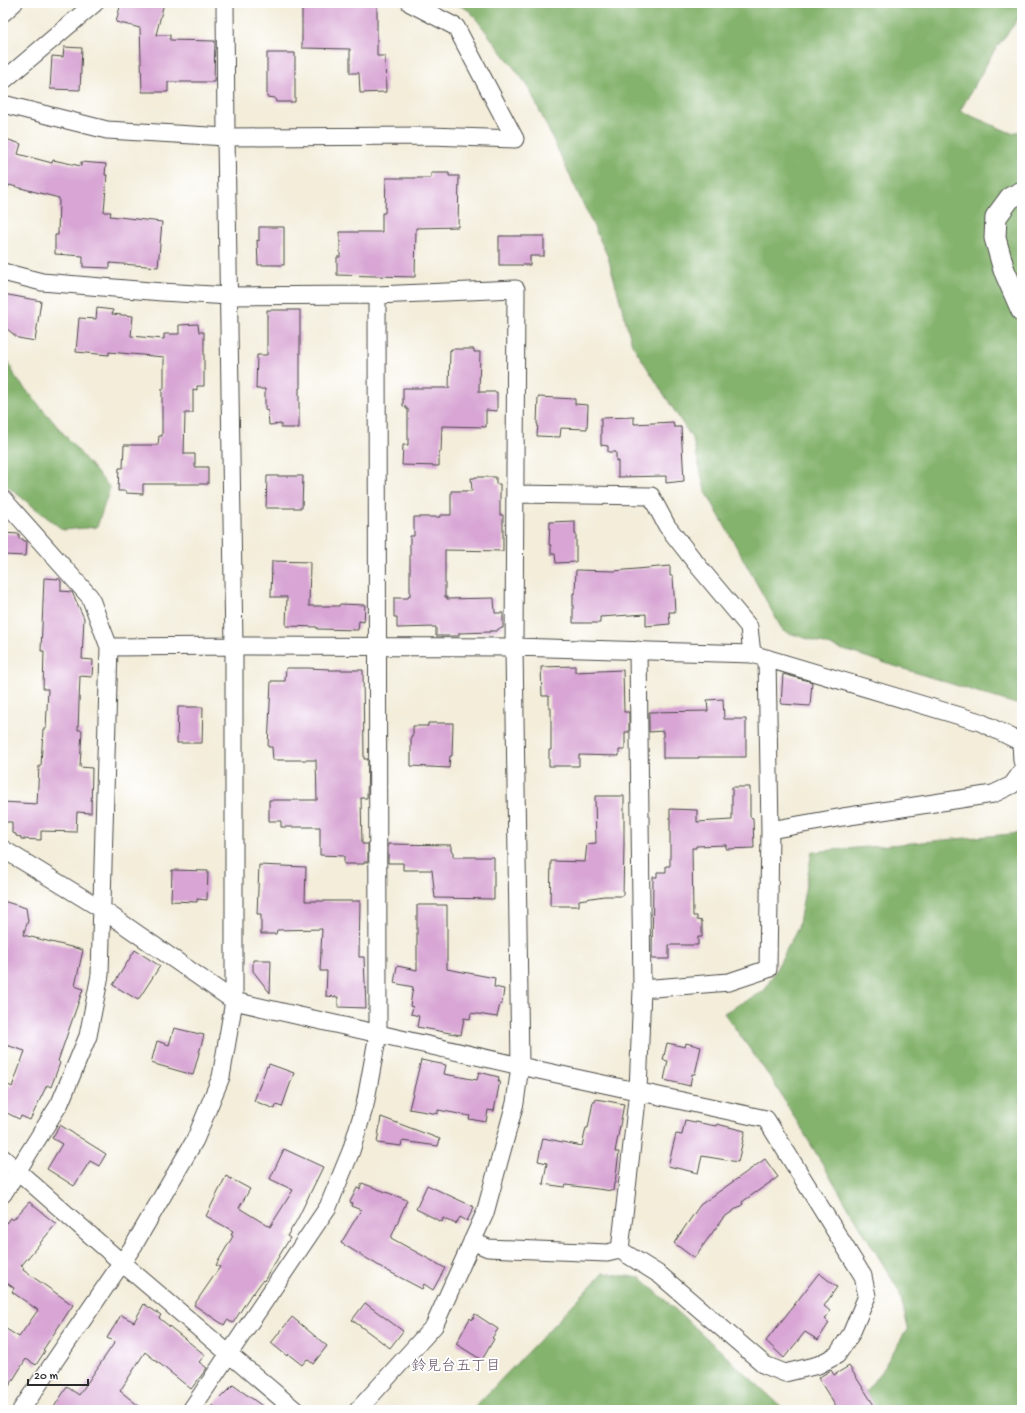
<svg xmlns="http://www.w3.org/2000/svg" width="1025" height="1413" font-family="'Gochi Hand','Klee One',sans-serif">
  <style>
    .forest { fill: #84b36d; stroke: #586f4c }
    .building { fill: #d8a5d4 }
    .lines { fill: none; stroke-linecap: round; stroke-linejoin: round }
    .minor-casing { stroke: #494845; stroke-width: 19 }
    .tertiary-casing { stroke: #494845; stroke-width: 23 }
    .minor { stroke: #fff; stroke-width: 17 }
    .tertiary { stroke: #fff; stroke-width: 21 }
    .labels { text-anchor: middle; stroke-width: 4; stroke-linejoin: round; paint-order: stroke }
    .neighbourhood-label { font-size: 15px; fill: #685666; stroke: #fff }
  </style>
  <rect width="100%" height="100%" fill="#fff"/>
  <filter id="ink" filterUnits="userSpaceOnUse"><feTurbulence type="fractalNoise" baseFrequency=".025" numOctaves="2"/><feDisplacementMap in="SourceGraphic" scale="8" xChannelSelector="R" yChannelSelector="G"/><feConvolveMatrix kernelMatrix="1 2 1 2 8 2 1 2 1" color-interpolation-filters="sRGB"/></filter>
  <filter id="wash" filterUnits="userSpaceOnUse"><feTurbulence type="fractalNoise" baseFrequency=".012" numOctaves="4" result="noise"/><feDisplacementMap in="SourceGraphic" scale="16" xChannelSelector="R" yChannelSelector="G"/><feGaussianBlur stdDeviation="0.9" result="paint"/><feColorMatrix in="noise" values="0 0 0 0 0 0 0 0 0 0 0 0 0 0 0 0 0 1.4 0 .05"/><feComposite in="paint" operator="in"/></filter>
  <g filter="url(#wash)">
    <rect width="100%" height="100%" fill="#f3edda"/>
    <path class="forest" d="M 455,3 L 1022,3 L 1022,14 L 994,51 L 960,111 L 1011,133 L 1022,131 L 1022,706 L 783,631 L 705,490 L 693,440 L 632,344 L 608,257 L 528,86 L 470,11 Z
      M 3,351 L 16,378 L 110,488 L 97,527 L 63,530 L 3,483 Z
      M 1022,833 L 1022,1410 L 851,1410 L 880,1373 L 908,1328 L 899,1291 L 772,1080 L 724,1013 L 765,990 L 798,928 L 812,852 Z
      M 603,1273 L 641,1278 L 785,1410 L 472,1410 Z"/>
    <g id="blocks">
      <path class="building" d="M 121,3 L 164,3 L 156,35 L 170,35 L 170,40 L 215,41 L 214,82 L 168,82 L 168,92 L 142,92 L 140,28 L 116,22 Z
        M 302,3 L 377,3 L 377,56 L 385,56 L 386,92 L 360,93 L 359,73 L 350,73 L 350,49 L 302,48 Z
        M 64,47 L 82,48 L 80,90 L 50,89 L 52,56 L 63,57 Z
        M 267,53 L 295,53 L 295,102 L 276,102 L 275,98 L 267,97 Z
        M 3,138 L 21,144 L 18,154 L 52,163 L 53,160 L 81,166 L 81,162 L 106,164 L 105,175 L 107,175 L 104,212 L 111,212 L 110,216 L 162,222 L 158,267 L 110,263 L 110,268 L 83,267 L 83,256 L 55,254 L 55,235 L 58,235 L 59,198 L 9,185 L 7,190 L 3,190 Z
        M 431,173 L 449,173 L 449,176 L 459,176 L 458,227 L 416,228 L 415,277 L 337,275 L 337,257 L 340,257 L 340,232 L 382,232 L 382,213 L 385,213 L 386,178 L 431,178 Z
        M 259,227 L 284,227 L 284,265 L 258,265 L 257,240 L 259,241 Z
        M 499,236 L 544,236 L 544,256 L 530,256 L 530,265 L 499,265 Z
        M 3,294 L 41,301 L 35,341 L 18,338 L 6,328 L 7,324 L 3,322 Z
        M 97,308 L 113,310 L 112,314 L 133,316 L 131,336 L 164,339 L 164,334 L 179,334 L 179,325 L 198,324 L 199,332 L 204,332 L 204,386 L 197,386 L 197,390 L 193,389 L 193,413 L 185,413 L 184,454 L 195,454 L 195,467 L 208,467 L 208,484 L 143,484 L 143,494 L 126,493 L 126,491 L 118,491 L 119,468 L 123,468 L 124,445 L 158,445 L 159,436 L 162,436 L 162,389 L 164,389 L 164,357 L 109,352 L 109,355 L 76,352 L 79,318 L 96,319 Z
        M 267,310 L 300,310 L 300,388 L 299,388 L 299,428 L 281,428 L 281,424 L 269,425 L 268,411 L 265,410 L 265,389 L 256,389 L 257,355 L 267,355 Z
        M 451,349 L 474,349 L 474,352 L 480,352 L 479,392 L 497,392 L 497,411 L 486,410 L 486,427 L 442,426 L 441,452 L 439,452 L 439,466 L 402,465 L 403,445 L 408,445 L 408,409 L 406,409 L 406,407 L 403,406 L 403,388 L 449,388 L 450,350 L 451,351 Z
        M 538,397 L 575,399 L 575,404 L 588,405 L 587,429 L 561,428 L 560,437 L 537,436 L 538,424 L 537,424 Z
        M 634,417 L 634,424 L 673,422 L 674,427 L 681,427 L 684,481 L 666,483 L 666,476 L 618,477 L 618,461 L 616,461 L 616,452 L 608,452 L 608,446 L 601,445 L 601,418 Z
        M 267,476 L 303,476 L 302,508 L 266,508 Z
        M 475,477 L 496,477 L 496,484 L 500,484 L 500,515 L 503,515 L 503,551 L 445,550 L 445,597 L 447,597 L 447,599 L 494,598 L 495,613 L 503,613 L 503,628 L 498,629 L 497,631 L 490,631 L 490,632 L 459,633 L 459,636 L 436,636 L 436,627 L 397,628 L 397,617 L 394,617 L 394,598 L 408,598 L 409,596 L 410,596 L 410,536 L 414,536 L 414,517 L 440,517 L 440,515 L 451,515 L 451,491 L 472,491 L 471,478 L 475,478 Z
        M 575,521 L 575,534 L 576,534 L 576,562 L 556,563 L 555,554 L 551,554 L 551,545 L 549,545 L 550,522 Z
        M 3,533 L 19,534 L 19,539 L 23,539 L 24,541 L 27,541 L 26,556 L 3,555 Z
        M 272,561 L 310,562 L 309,606 L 339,606 L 340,604 L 365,605 L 364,622 L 359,621 L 358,630 L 317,629 L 317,627 L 286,626 L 287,597 L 271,597 Z
        M 670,566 L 670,576 L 673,576 L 675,612 L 669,612 L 670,624 L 646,626 L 646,614 L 600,617 L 600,623 L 573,623 L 573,593 L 575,593 L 576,570 L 614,571 Z
        M 44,578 L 60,579 L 60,580 L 61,581 L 61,591 L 72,592 L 84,618 L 82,659 L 93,660 L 92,677 L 80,676 L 78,730 L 82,730 L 80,767 L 92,768 L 91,813 L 77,812 L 76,832 L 41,831 L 41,840 L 21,839 L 21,837 L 16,836 L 16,834 L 12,833 L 12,822 L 3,822 L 3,802 L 37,804 L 39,766 L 41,766 L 43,729 L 46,729 L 48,689 L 43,689 L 44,651 L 41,651 Z
        M 575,666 L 575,672 L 623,670 L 624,712 L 629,712 L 629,732 L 625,732 L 625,750 L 619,750 L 619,756 L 579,755 L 579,766 L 549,766 L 549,750 L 551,750 L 551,708 L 549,708 L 549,696 L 542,696 L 541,667 Z
        M 286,668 L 307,668 L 329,669 L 329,670 L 363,670 L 364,759 L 368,759 L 367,798 L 361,798 L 362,844 L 368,844 L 368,862 L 364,862 L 364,864 L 344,864 L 344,856 L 320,855 L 320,827 L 281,827 L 281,821 L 269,821 L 269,800 L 317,800 L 316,760 L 273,760 L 272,747 L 268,747 L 271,681 L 285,681 Z
        M 783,674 L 812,682 L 810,706 L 781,704 Z
        M 723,699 L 724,719 L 746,719 L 746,757 L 698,757 L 699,758 L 663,758 L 663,731 L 649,732 L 649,712 L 708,711 L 707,700 Z
        M 178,707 L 203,707 L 202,743 L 177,743 Z
        M 428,723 L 453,723 L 452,756 L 450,756 L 449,768 L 411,766 L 411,736 L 413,735 L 413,726 L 428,726 Z
        M 732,787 L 750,787 L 750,817 L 753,818 L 754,848 L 726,849 L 726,845 L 696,846 L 696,848 L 692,848 L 693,916 L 697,916 L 697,920 L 702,921 L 702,937 L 698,937 L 698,945 L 669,945 L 669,959 L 652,959 L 653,877 L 657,877 L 657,872 L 666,872 L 666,866 L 670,866 L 670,809 L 697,810 L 697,822 L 732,820 Z
        M 595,796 L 624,796 L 624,845 L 623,896 L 604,896 L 579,900 L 579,906 L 550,906 L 551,861 L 585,862 L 587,844 L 596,843 Z
        M 388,844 L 451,845 L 451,851 L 453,851 L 453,857 L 494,857 L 494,899 L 435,898 L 432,870 L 403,870 L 403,863 L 388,863 Z
        M 259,865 L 306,867 L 305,901 L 360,901 L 359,957 L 364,957 L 366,1008 L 338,1007 L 338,997 L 326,996 L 327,971 L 320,971 L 322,929 L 277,930 L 276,934 L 261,934 L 261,914 L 257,914 Z
        M 172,870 L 208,871 L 207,900 L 197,899 L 197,902 L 171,901 Z
        M 3,901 L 26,908 L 28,921 L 23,935 L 83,950 L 75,986 L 83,989 L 58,1061 L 60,1063 L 51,1087 L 47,1085 L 30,1120 L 21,1116 L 19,1119 L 3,1111 L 3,1082 L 12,1087 L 25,1051 L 3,1044 Z
        M 417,905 L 447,905 L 447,969 L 495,978 L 494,987 L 504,989 L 502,1004 L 500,1004 L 497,1017 L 471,1013 L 470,1019 L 464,1018 L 461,1035 L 417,1027 L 419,1016 L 411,1014 L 413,1007 L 410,1006 L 413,987 L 394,983 L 397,966 L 417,970 Z
        M 135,950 L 160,966 L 138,1000 L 113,985 Z
        M 253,960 L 271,960 L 270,993 L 253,971 Z
        M 174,1028 L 204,1035 L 193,1075 L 151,1063 L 157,1041 L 169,1045 Z
        M 667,1043 L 685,1047 L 686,1043 L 701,1047 L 695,1074 L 692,1074 L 690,1086 L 664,1080 L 668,1061 L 663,1060 Z
        M 421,1060 L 446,1065 L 444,1074 L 477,1080 L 479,1072 L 499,1077 L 498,1081 L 500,1081 L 494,1111 L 488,1110 L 486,1122 L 469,1119 L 470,1116 L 438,1110 L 438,1114 L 409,1109 Z
        M 269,1064 L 294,1073 L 282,1107 L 276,1105 L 275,1109 L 254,1101 L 267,1066 L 268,1067 Z
        M 596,1099 L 624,1104 L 615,1152 L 619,1152 L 615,1183 L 614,1183 L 613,1191 L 566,1185 L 565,1187 L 543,1184 L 547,1163 L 538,1161 L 543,1138 L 582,1146 L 586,1128 L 588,1128 L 593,1102 L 595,1102 Z
        M 381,1117 L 440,1139 L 438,1146 L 402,1141 L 401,1146 L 377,1143 Z
        M 685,1120 L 716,1126 L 717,1124 L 745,1131 L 738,1162 L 702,1156 L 698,1173 L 668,1166 L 676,1134 L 682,1135 Z
        M 60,1125 L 106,1154 L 99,1166 L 90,1161 L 74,1186 L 47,1169 L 62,1144 L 52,1138 Z
        M 284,1149 L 323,1167 L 297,1220 L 287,1236 L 290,1238 L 264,1281 L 263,1280 L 253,1294 L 252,1293 L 233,1323 L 227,1320 L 224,1325 L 194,1305 L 220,1267 L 216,1265 L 233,1236 L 231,1235 L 233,1231 L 206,1216 L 226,1176 L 250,1189 L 239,1208 L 270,1227 L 293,1190 L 270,1179 Z
        M 765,1159 L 778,1177 L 742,1202 L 743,1204 L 723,1218 L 694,1258 L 674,1243 L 700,1205 Z
        M 362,1183 L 407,1200 L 391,1238 L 445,1268 L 433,1290 L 424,1284 L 422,1289 L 386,1270 L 341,1243 L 361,1210 L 351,1206 L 352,1203 L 350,1202 L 357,1188 L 360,1189 Z
        M 427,1185 L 474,1207 L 467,1221 L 460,1217 L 456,1224 L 443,1218 L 442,1222 L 416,1209 Z
        M 29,1202 L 56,1224 L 21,1266 L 24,1268 L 23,1270 L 73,1305 L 43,1350 L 45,1351 L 36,1365 L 26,1359 L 3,1396 L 3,1327 L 19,1337 L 38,1310 L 12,1292 L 14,1288 L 7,1283 L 3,1287 L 3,1227 L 10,1218 L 13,1220 Z
        M 819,1273 L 837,1287 L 824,1306 L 830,1311 L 825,1319 L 829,1323 L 818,1340 L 805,1332 L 784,1358 L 766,1341 Z
        M 365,1303 L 403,1331 L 390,1348 L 352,1320 Z
        M 144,1304 L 161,1315 L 159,1318 L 205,1355 L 199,1362 L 207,1368 L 191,1389 L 145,1352 L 120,1391 L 144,1410 L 52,1410 L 67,1387 L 79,1395 L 115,1342 L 107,1338 L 121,1315 L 134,1322 Z
        M 475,1314 L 498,1329 L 492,1338 L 494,1339 L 482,1360 L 456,1344 L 470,1318 L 472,1320 Z
        M 292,1317 L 327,1346 L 313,1364 L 307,1359 L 302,1365 L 288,1354 L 287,1356 L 271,1343 Z
        M 849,1366 L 877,1410 L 838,1410 L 818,1378 L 831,1370 L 834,1375 Z
        M 233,1385 L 268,1410 L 208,1410 Z"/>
    </g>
  </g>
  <g filter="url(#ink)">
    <use href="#blocks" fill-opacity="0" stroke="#494845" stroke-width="1"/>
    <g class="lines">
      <g class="minor-casing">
        <path id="minor" d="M 3,13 L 14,3
          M 3,81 L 95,3
          M 3,104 L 107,130 L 226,137 L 430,136 L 515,139 L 456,27 L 410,3
          M 3,272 L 42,282 L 162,292 L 229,296 L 377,295 L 516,289 L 514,647 L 520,1066 L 515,1103 L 485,1213 L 434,1326 L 358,1410
          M 515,494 L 651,496 L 667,526 L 699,567 L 749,627 L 752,654
          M 3,499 L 90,597 L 109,647 L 100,975 L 88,1036 L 60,1103 L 3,1194
          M 109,647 L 234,646 L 514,647 L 752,654 L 980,722 L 1021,742 L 1022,761
          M 770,830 L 843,817 L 993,794 L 1012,785 L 1022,771
          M 3,849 L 103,910 L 234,1001 L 520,1066 L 766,1119 L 863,1276 L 867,1296 L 851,1334 L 837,1355 L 818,1365 L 785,1373 L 765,1365 L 660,1275 L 620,1250 L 607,1253 L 488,1248 L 472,1241
          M 642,989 L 729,982 L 768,969 L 770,830 L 767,658
          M 3,1158 L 122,1263 L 295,1410
          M 620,1250 L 638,1091 L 642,989 L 638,650
          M 21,1410 L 134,1245 L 195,1140 L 221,1077 L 234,1001 L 234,646 L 226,137 L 225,3
          M 191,1410 L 328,1207 L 351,1151 L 365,1105 L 378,1034 L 377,295"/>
      </g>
      <g class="tertiary-casing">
        <path id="tertiary" d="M 1022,192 L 1010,198 L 996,217 L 995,238 L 1004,270 L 1022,311"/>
      </g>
      <use href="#minor" class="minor"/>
      <use href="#tertiary" class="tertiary"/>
    </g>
  </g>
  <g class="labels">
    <g class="neighbourhood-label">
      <text x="456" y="1370">鈴見台五丁目</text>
    </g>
  </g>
  <rect width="1025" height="1413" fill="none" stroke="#fff" stroke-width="16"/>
  <path d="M28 1379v6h60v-6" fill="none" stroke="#2b2b2b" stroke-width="2"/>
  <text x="34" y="1379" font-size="12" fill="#2b2b2b" stroke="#ffffff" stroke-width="3" paint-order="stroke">20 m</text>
</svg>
